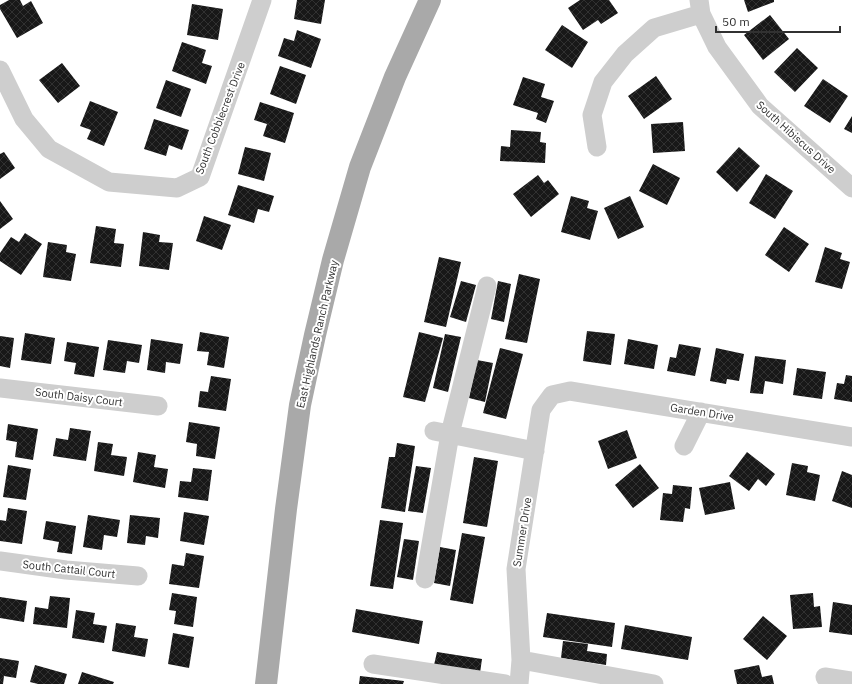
<svg xmlns="http://www.w3.org/2000/svg" width="852" height="684" font-family="'IBM Plex Sans',sans-serif">
  <style>
    .building { fill: url(#building-cross-hatch) }
    .lines { fill: none; stroke-linecap: round; stroke-linejoin: round }
    .minor { stroke: #cecece; stroke-width: 19 }
    .major { stroke: #a9a9a9; stroke-width: 22 }
    .labels { text-anchor: middle; stroke-width: 4; stroke-linejoin: round; paint-order: stroke }
    .street-label { font-size: 11px; fill: #313131; stroke: #fff }
  </style>
  <defs>
    <pattern id="building-cross-hatch" width="8" height="8" patternUnits="userSpaceOnUse"><rect width="8" height="8" fill="#181818"/><path d="M0 0l8 8M0 8l8-8" fill="none" stroke="#313131"/></pattern>
  </defs>
  <rect width="100%" height="100%" fill="#fff"/>
  <path class="building" d="M 9,0 L 20,0 L 23,6 L 31,1 L 43,23 L 17,38 L 0,9 L 0,5 Z
    M 297,0 L 325,0 L 321,24 L 294,19 Z
    M 580,0 L 609,0 L 618,13 L 601,24 L 598,20 L 583,30 L 568,8 Z
    M 744,0 L 774,0 L 774,2 L 748,12 Z
    M 192,4 L 223,9 L 218,40 L 187,35 Z
    M 770,15 L 789,39 L 763,60 L 744,35 Z
    M 562,25 L 588,42 L 572,68 L 545,50 Z
    M 297,30 L 321,39 L 311,68 L 278,56 L 284,38 L 294,41 Z
    M 182,42 L 206,50 L 202,63 L 212,66 L 206,84 L 172,71 Z
    M 797,48 L 818,68 L 795,92 L 774,72 Z
    M 62,63 L 80,86 L 58,103 L 39,80 Z
    M 280,66 L 306,75 L 296,104 L 270,94 Z
    M 656,76 L 672,99 L 644,119 L 628,96 Z
    M 523,77 L 545,84 L 541,97 L 554,101 L 546,123 L 536,119 L 538,113 L 513,105 Z
    M 823,79 L 848,96 L 830,123 L 804,106 Z
    M 166,80 L 191,89 L 181,117 L 156,108 Z
    M 90,101 L 118,112 L 104,146 L 87,139 L 91,130 L 80,126 Z
    M 260,102 L 294,113 L 285,143 L 263,136 L 267,124 L 254,120 Z
    M 852,116 L 852,133 L 844,129 Z
    M 154,119 L 189,130 L 182,150 L 169,145 L 166,156 L 144,149 Z
    M 683,122 L 685,151 L 653,153 L 651,124 Z
    M 511,130 L 541,132 L 540,142 L 546,143 L 545,163 L 500,161 L 501,146 L 510,147 Z
    M 245,147 L 271,153 L 264,181 L 238,174 Z
    M 739,147 L 760,166 L 737,192 L 716,172 Z
    M 4,152 L 15,168 L 0,179 L 0,154 Z
    M 653,164 L 680,178 L 667,205 L 639,191 Z
    M 766,174 L 793,191 L 775,219 L 749,203 Z
    M 538,175 L 544,183 L 548,180 L 559,194 L 531,217 L 513,194 Z
    M 238,185 L 274,196 L 269,212 L 258,209 L 254,223 L 228,215 Z
    M 571,196 L 589,201 L 587,208 L 598,211 L 590,240 L 561,232 Z
    M 630,196 L 644,227 L 618,239 L 604,208 Z
    M 0,201 L 13,219 L 0,229 Z
    M 204,216 L 231,225 L 222,250 L 196,241 Z
    M 96,226 L 116,229 L 114,243 L 124,244 L 121,267 L 90,263 Z
    M 784,227 L 809,244 L 789,272 L 765,255 Z
    M 143,232 L 160,235 L 159,242 L 173,243 L 169,270 L 139,266 Z
    M 25,233 L 42,244 L 21,275 L 0,261 L 0,253 L 11,237 L 19,242 Z
    M 48,242 L 67,245 L 66,252 L 76,254 L 71,281 L 43,277 Z
    M 825,247 L 842,253 L 840,259 L 850,262 L 842,289 L 815,282 Z
    M 439,257 L 461,262 L 446,327 L 424,322 Z
    M 519,274 L 540,279 L 527,343 L 505,339 Z
    M 461,281 L 476,285 L 466,322 L 450,317 Z
    M 498,281 L 511,284 L 504,322 L 491,319 Z
    M 587,331 L 615,334 L 611,365 L 583,361 Z
    M 200,332 L 229,337 L 224,368 L 207,365 L 209,352 L 197,351 Z
    M 419,332 L 443,338 L 425,402 L 403,397 Z
    M 25,333 L 55,338 L 51,364 L 21,360 Z
    M 445,334 L 461,337 L 448,392 L 433,388 Z
    M 0,336 L 14,338 L 10,368 L 0,366 Z
    M 151,339 L 183,344 L 180,364 L 166,362 L 165,373 L 147,370 Z
    M 628,339 L 658,345 L 654,369 L 624,364 Z
    M 108,340 L 142,345 L 139,363 L 127,361 L 125,373 L 103,370 Z
    M 67,342 L 99,347 L 94,377 L 74,374 L 76,363 L 64,361 Z
    M 679,344 L 701,348 L 695,376 L 667,371 L 670,357 L 676,358 Z
    M 500,348 L 523,354 L 506,419 L 483,413 Z
    M 716,348 L 744,354 L 739,381 L 727,379 L 726,384 L 710,381 Z
    M 755,356 L 786,360 L 783,384 L 765,381 L 763,394 L 750,393 Z
    M 477,360 L 493,363 L 485,402 L 469,398 Z
    M 797,368 L 826,372 L 822,399 L 793,395 Z
    M 846,375 L 852,376 L 852,402 L 834,399 L 837,383 L 844,384 Z
    M 211,376 L 231,379 L 226,411 L 198,407 L 200,391 L 208,392 Z
    M 189,422 L 220,427 L 215,459 L 196,456 L 197,444 L 186,442 Z
    M 8,424 L 38,429 L 33,460 L 15,457 L 17,442 L 6,440 Z
    M 70,428 L 91,431 L 86,461 L 53,456 L 56,438 L 68,440 Z
    M 627,430 L 637,458 L 608,469 L 598,441 Z
    M 98,442 L 113,444 L 111,455 L 127,457 L 124,476 L 94,471 Z
    M 397,443 L 415,446 L 405,512 L 381,508 L 389,457 L 395,457 Z
    M 138,452 L 156,455 L 154,467 L 168,469 L 165,488 L 133,482 Z
    M 747,452 L 775,474 L 766,486 L 758,479 L 749,491 L 729,476 Z
    M 474,457 L 498,461 L 487,527 L 463,523 Z
    M 792,463 L 808,466 L 807,472 L 820,475 L 815,501 L 786,495 Z
    M 640,464 L 659,488 L 633,508 L 615,485 Z
    M 8,465 L 31,469 L 26,500 L 3,497 Z
    M 416,466 L 431,468 L 423,513 L 408,511 Z
    M 193,468 L 212,470 L 208,501 L 178,497 L 180,481 L 191,482 Z
    M 842,471 L 852,475 L 852,508 L 832,501 Z
    M 730,482 L 735,509 L 705,515 L 699,488 Z
    M 673,485 L 692,487 L 690,509 L 685,508 L 683,522 L 660,520 L 663,493 L 672,494 Z
    M 8,508 L 27,511 L 22,544 L 0,541 L 0,520 L 6,521 Z
    M 184,512 L 209,516 L 204,545 L 180,541 Z
    M 88,515 L 120,520 L 117,537 L 104,535 L 102,550 L 83,547 Z
    M 130,515 L 160,518 L 158,538 L 146,536 L 145,545 L 127,543 Z
    M 380,520 L 403,523 L 393,589 L 370,586 Z
    M 46,521 L 76,526 L 72,554 L 57,552 L 59,542 L 43,539 Z
    M 462,533 L 485,537 L 473,604 L 450,600 Z
    M 404,539 L 419,541 L 413,580 L 397,577 Z
    M 440,547 L 456,550 L 450,586 L 434,583 Z
    M 186,553 L 204,556 L 199,588 L 169,584 L 172,564 L 184,566 Z
    M 172,593 L 197,597 L 193,627 L 174,624 L 176,611 L 169,610 Z
    M 813,593 L 814,607 L 820,606 L 822,627 L 793,629 L 790,595 Z
    M 50,596 L 70,598 L 67,628 L 33,624 L 35,607 L 48,609 Z
    M 0,597 L 27,601 L 24,622 L 0,618 Z
    M 833,602 L 852,605 L 852,635 L 829,632 Z
    M 356,609 L 423,621 L 419,644 L 352,632 Z
    M 76,610 L 95,613 L 93,624 L 107,626 L 104,643 L 72,638 Z
    M 547,613 L 615,623 L 612,647 L 543,637 Z
    M 763,616 L 787,636 L 767,660 L 743,639 Z
    M 116,623 L 136,626 L 134,637 L 148,639 L 145,657 L 112,651 Z
    M 625,625 L 692,637 L 688,660 L 621,649 Z
    M 173,633 L 194,637 L 189,668 L 168,664 Z
    M 563,641 L 588,644 L 587,651 L 607,654 L 606,665 L 561,658 Z
    M 437,652 L 482,659 L 480,673 L 434,665 Z
    M 0,658 L 19,661 L 16,678 L 4,676 L 3,684 L 0,684 Z
    M 35,665 L 67,674 L 64,684 L 38,684 L 30,682 Z
    M 759,665 L 762,677 L 772,675 L 774,684 L 737,684 L 734,670 Z
    M 82,672 L 114,682 L 113,684 L 78,684 Z
    M 360,676 L 404,681 L 403,684 L 359,684 Z"/>
  <g class="lines">
    <path class="minor" d="M 699,0 L 701,14 L 717,47 L 760,106 L 852,188
      M 0,70 L 24,119 L 49,149 L 109,182 L 177,188 L 200,177 L 262,0
      M 597,147 L 592,115 L 603,82 L 625,54 L 654,28 L 701,14
      M 0,388 L 158,406
      M 434,431 L 535,451
      M 684,446 L 701,412
      M 0,561 L 66,570 L 138,576
      M 425,579 L 450,434 L 487,286
      M 521,660 L 654,684
      M 373,664 L 505,684
      M 825,677 L 852,681
      M 519,684 L 521,660 L 516,569 L 541,410 L 552,395 L 570,391 L 852,437"/>
    <path class="major" d="M 266,684 L 286,509 L 300,405 L 315,335 L 333,260 L 360,167 L 395,77 L 430,0"/>
  </g>
  <g class="labels">
    <g class="street-label">
      <text transform="translate(220 118) rotate(-69)" y="4">South Cobblecrest Drive</text>
      <text transform="translate(796 137) rotate(42)" y="4">South Hibiscus Drive</text>
      <text transform="translate(317 334) rotate(-77)" y="4">East Highlands Ranch Parkway</text>
      <text transform="translate(79 397) rotate(7)" y="4">South Daisy Court</text>
      <text transform="translate(702 412) rotate(9)" y="4">Garden Drive</text>
      <text transform="translate(522 532) rotate(-81)" y="4">Summer Drive</text>
      <text transform="translate(69 569) rotate(6)" y="4">South Cattail Court</text>
    </g>
  </g>
  <path d="M716 26v6h124v-6" fill="none" stroke="#313131" stroke-width="2"/>
  <text x="722" y="26" font-size="12" fill="#313131" stroke="#ffffff" stroke-width="3" paint-order="stroke">50 m</text>
</svg>
